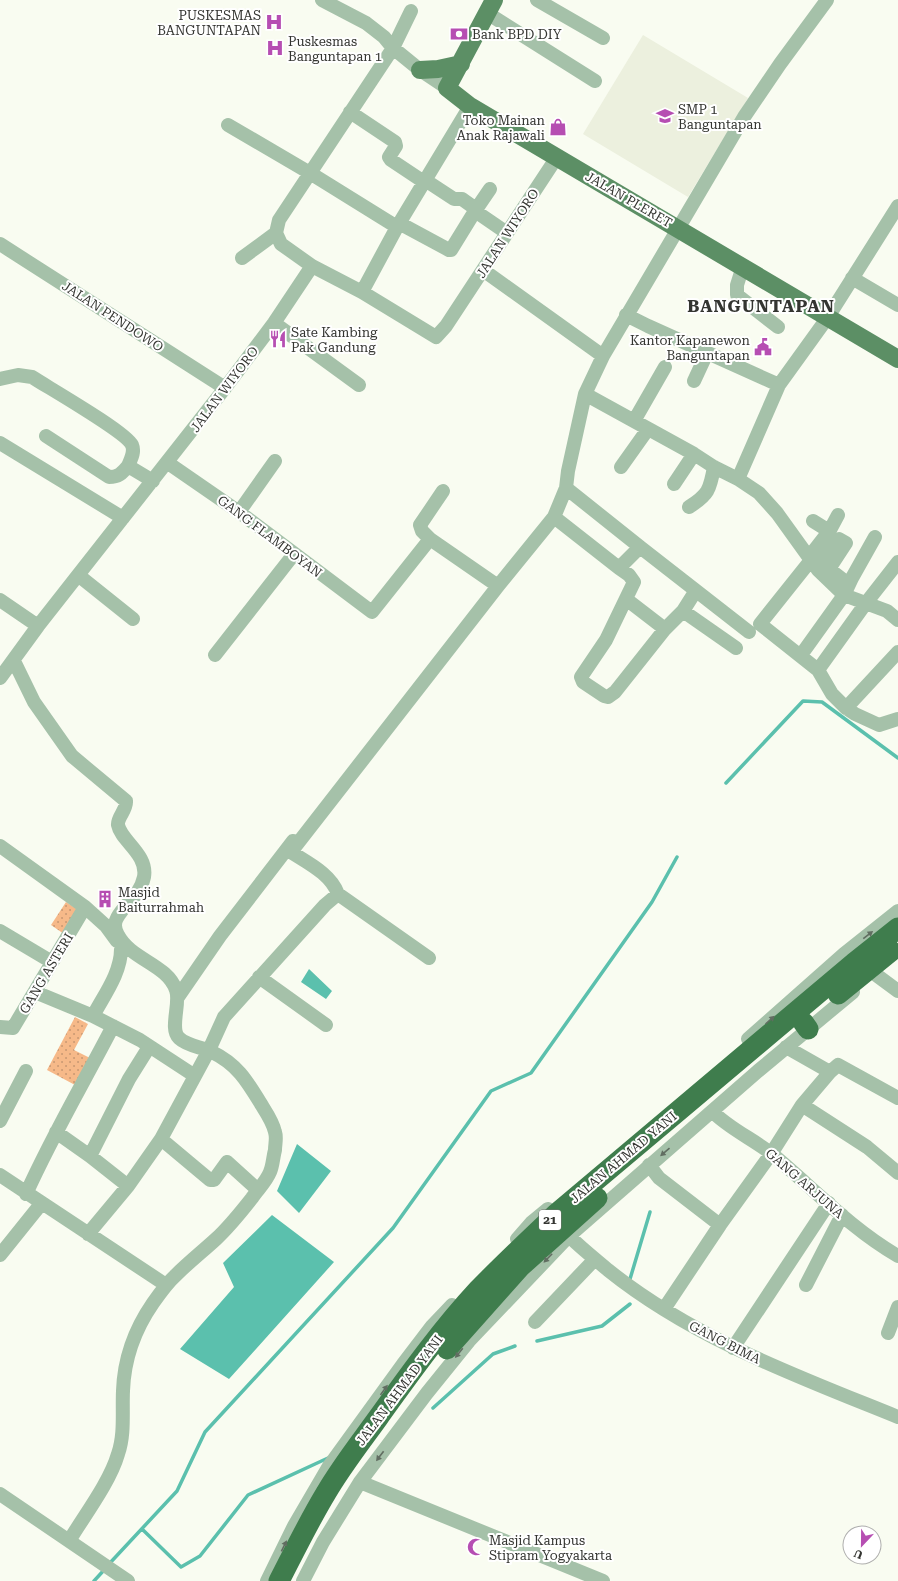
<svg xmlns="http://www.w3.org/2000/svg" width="898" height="1581" font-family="'Roboto Serif',serif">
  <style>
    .built { fill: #ecf0de }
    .grass { fill: url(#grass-dots) }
    .water { fill: #5bc0ad }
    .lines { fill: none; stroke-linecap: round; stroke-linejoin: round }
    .stream { stroke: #5bc0ad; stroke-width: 3.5 }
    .minor { stroke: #a5c1a9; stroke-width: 14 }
    .major { stroke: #5c8f65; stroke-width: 18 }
    .highway { stroke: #3f7d4d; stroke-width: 21 }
    .oneway { fill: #616d61 }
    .labels { text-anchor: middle; stroke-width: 4; stroke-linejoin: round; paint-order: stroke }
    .shield { fill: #fff; stroke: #71726f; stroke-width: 1 }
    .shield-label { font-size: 12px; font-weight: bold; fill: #343531 }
    .poi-label { font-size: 13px; fill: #343531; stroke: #fff; text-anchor: start }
    .street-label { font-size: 13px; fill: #343531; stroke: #fff }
    .district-label { font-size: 17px; font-weight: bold; letter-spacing: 1px; fill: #343531; stroke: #fff }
  </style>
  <defs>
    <pattern id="grass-dots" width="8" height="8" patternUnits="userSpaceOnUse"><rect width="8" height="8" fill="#f6b989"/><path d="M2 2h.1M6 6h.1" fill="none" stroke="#c89771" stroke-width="1.8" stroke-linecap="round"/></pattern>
  </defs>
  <rect width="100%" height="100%" fill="#f9fcf1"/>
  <path class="built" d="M 643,35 L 748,98 L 688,197 L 583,134 Z"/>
  <path class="grass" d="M 66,902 L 80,911 L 64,934 L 51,925 Z
    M 75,1017 L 88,1024 L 74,1050 L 90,1058 L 75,1085 L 47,1070 Z"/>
  <path class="water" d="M 309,969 L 332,991 L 326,999 L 301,982 Z
    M 297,1144 L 331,1171 L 299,1213 L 277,1191 Z
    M 272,1215 L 334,1262 L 229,1379 L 180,1349 L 234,1287 L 223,1263 Z"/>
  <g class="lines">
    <path class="stream" d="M 726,783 L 803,701 L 822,702 L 898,758
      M 630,1279 L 650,1212
      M 537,1341 L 602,1326 L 630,1304
      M 433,1408 L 493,1354 L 515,1346
      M 142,1529 L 181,1567 L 200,1556 L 248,1495 L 328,1458
      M 109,1564 L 177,1491 L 205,1432 L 393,1228 L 491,1091 L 531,1073 L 652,902 L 677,857
      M 94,1581 L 105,1569"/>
    <path class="minor" d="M 322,0 L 366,23 L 384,37 L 393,48 L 420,70 L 447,88
      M 537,0 L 603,38
      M 487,13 L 595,81
      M 350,112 L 395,142 L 396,146 L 389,157 L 391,160 L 424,182
      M 228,125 L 310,173 L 397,227
      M 425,180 L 454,199 L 462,199 L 476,209
      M 475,211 L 490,189
      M 399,223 L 449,250 L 451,250 L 475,211 L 507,233
      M 0,244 L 225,388
      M 242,258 L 276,233
      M 312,266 L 281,244 L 276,233 L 279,220 L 393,48 L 411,11
      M 743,266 L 737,285 L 737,295 L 778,327
      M 483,270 L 603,356
      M 852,278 L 898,305
      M 362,292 L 397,227 L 470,106
      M 626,315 L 648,326 L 779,385
      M 274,323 L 359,385
      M 0,379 L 18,375 L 32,377 C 49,388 126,432 132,445 C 135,452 131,459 128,466 L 153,481
      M 694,381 L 707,353
      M 585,394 L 694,454 L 714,467 L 738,479 L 759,493 L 777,513 L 818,570 L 844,595 L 887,611 L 898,620
      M 634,421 L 665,367
      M 46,436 L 109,477 C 119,477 122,473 128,466
      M 0,443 L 123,518
      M 168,463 L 239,512 L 372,612 L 430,539
      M 621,467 L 648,429
      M 738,479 L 779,385 L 828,317 L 898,206
      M 674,484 L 694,454
      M 566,488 L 640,547
      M 443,491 L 420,525 L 422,531 L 430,539 L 498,586
      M 689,507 C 708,495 710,490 714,467
      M 239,512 L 275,461
      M 554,517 L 619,568 L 640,547 L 749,632
      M 813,521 L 829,531
      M 809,557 L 830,530 L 838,515
      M 811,560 L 760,624 L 818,670 L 832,694 L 846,708 L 855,714 L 879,725 L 898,719
      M 619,568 L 629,575 L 634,582 L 606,640 L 581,677 L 583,682 L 604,696 L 608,697 L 615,692 L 665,629 L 683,611 L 695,592
      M 817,568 L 839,539 L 846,543 L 829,569 L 842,579
      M 78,575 L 133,619
      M 626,599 L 665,629
      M 0,600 L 38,626
      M 683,611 L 736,648
      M 215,655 L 294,554
      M 801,655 L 844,595 L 852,578 L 875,537
      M 14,661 L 34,702 L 72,756 L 126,801 C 127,810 117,817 118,825 C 121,841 148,854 144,877 C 140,896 125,903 117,918 C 114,923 115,930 118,935 C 131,960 167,964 176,990 C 181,1003 169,1029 179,1038 C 187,1046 202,1047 212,1052 C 237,1064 247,1081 261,1104 C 266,1112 273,1122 275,1132 C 277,1138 275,1144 275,1150 C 273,1157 273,1165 270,1172 C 266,1182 258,1189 252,1198 C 241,1212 230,1226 216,1239 C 203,1251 189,1262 176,1275 C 167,1283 160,1293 153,1303 C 135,1329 124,1360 123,1391 C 122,1412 125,1434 118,1454 C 110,1482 84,1516 69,1541
      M 818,670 L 866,603 L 898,562
      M 0,678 L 38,626 L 225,388 L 274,323 L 312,266 L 362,292 L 436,337 L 446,326 L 557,157
      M 846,708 L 898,652
      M 0,846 L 85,907 L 106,926 L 117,941
      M 338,894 C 331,874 308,863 291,852 L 498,586 L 554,517 L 566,488 L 568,471 L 585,394 L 603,356 L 744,117 L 780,64 L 827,0
      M 0,931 L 52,962
      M 125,945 L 121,949 C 121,973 104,995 93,1016 L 140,1040 L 195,1076
      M 875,974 L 898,991
      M 259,977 L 326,1025
      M 35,992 L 93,1016
      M 178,997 L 220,936 L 293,841
      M 0,1027 L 13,1028 L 85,907
      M 748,1039 L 844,954 L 898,911
      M 786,1047 L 830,1072
      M 802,1105 L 867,1147 L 898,1173
      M 712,1111 C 728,1128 753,1139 772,1154 C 813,1188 851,1229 898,1256
      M 0,1121 L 26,1071
      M 56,1132 L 90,1156 L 129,1079 L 149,1047
      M 161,1139 L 210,1180 L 214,1180 L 227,1162 L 258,1190
      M 90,1156 L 128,1186
      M 649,1165 L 659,1178 L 720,1225
      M 0,1175 L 166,1285
      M 26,1194 C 52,1136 84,1082 113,1026
      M 88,1234 L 128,1186 L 161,1139 L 209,1050 L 224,1017 L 325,905 L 338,894 L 429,958
      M 569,1236 C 581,1248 595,1259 608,1270 C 694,1339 797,1376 898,1417
      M 517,1239 L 531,1223 L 548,1209
      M 0,1255 L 41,1204
      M 806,1285 L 842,1215
      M 664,1309 L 720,1225 L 771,1154 L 802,1105 L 830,1072 L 838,1065 L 898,1098
      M 535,1322 L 595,1259
      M 888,1333 L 898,1307
      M 733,1348 L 829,1203
      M 360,1482 L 603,1581
      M 0,1494 L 128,1581
      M 267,1581 L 294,1526 L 329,1466 L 403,1364 L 432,1326 L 452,1305
      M 303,1581 L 323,1542 L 360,1482 L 427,1393 L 469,1341 L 569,1236 L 758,1071 L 853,992"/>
    <path class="major" d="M 494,0 L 447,88 L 470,106 L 898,359
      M 420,70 L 438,69 L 461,64"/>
    <path class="highway" d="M 838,994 L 891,951
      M 803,1022 L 808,1029
      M 447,1349 L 520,1267 L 597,1198
      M 279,1581 C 294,1552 309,1521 326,1493 C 341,1467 360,1443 378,1418 C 409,1375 441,1330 478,1290 C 503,1264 530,1239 556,1214 L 854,963 L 898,928"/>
  </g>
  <defs><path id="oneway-solid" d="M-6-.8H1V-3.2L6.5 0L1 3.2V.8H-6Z"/></defs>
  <g class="oneway">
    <use href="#oneway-solid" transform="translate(868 935) rotate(-38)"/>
    <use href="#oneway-solid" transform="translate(770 1020) rotate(-42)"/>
    <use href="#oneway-solid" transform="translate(665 1152) rotate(139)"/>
    <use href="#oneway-solid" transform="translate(548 1258) rotate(134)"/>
    <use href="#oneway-solid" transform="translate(459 1353) rotate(129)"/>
    <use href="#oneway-solid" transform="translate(384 1390) rotate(-54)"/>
    <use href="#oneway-solid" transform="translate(380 1456) rotate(127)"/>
    <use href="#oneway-solid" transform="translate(284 1546) rotate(-64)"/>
  </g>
  <defs>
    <g id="hospital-bare" transform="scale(1.38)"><path d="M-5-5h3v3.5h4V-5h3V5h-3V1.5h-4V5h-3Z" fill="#b64eb2" stroke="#fff" stroke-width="2.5" paint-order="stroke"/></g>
    <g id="bank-bare" transform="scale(1.38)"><path d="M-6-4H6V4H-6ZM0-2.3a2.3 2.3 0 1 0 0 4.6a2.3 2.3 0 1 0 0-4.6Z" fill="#b64eb2" stroke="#fff" stroke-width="2.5" paint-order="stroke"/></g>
    <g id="school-bare" transform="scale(1.38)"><path d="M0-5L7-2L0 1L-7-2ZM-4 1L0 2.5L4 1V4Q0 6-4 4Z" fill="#b64eb2" stroke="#fff" stroke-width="2.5" paint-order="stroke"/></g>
    <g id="shop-bare" transform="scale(1.38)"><path d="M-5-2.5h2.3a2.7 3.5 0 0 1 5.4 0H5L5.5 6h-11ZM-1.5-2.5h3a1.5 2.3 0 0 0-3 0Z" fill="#b64eb2" stroke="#fff" stroke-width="2.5" paint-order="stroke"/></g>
    <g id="restaurant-bare" transform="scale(1.38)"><path d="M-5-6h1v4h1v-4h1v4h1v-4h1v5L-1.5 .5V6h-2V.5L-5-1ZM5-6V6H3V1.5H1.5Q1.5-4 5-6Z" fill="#b64eb2" stroke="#fff" stroke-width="2.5" paint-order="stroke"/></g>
    <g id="civic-bare" transform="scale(1.38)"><path d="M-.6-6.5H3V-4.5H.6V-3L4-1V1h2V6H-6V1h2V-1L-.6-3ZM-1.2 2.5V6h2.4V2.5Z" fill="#b64eb2" stroke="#fff" stroke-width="2.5" paint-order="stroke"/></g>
    <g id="building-bare" transform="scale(1.38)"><path d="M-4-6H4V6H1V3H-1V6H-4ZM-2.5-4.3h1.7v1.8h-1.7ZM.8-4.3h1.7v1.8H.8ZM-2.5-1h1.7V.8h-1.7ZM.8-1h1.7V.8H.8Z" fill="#b64eb2" stroke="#fff" stroke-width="2.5" paint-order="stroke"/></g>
    <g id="mosque-bare" transform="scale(1.38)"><path d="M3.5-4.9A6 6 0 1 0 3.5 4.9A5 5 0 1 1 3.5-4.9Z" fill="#b64eb2" stroke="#fff" stroke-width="2.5" paint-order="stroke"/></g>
  </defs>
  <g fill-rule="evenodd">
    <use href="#hospital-bare" x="274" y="22"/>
    <use href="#bank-bare" x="459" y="34"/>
    <use href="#hospital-bare" x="275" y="48"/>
    <use href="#school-bare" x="665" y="116"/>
    <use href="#shop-bare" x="558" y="127"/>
    <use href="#restaurant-bare" x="278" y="339"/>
    <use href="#civic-bare" x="763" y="347"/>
    <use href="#building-bare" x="105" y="899"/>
    <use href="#mosque-bare" x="476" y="1547"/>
  </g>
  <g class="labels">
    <rect class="shield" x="539" y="1210" width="22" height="20" rx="3"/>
    <g class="shield-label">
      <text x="550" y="1224">21</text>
    </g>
    <g class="poi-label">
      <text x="261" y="20" text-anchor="end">PUSKESMAS<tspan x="261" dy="15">BANGUNTAPAN</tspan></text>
      <text x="472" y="39">Bank BPD DIY</text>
      <text x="288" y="46">Puskesmas<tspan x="288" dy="15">Banguntapan 1</tspan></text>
      <text x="678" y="114">SMP 1<tspan x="678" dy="15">Banguntapan</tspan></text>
      <text x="545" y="125" text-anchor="end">Toko Mainan<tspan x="545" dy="15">Anak Rajawali</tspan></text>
      <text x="291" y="337">Sate Kambing<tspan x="291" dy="15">Pak Gandung</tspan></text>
      <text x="750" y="345" text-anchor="end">Kantor Kapanewon<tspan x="750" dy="15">Banguntapan</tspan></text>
      <text x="118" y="897">Masjid<tspan x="118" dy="15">Baiturrahmah</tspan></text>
      <text x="489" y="1545">Masjid Kampus<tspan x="489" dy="15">Stipram Yogyakarta</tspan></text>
    </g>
    <g class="street-label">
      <text transform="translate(629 199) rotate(30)" y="5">JALAN PLERET</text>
      <text transform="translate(507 233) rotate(-57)" y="5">JALAN WIYORO</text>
      <text transform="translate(113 316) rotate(33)" y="5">JALAN PENDOWO</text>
      <text transform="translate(224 389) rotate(-53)" y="5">JALAN WIYORO</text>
      <text transform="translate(270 536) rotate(37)" y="5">GANG FLAMBOYAN</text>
      <text transform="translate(46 973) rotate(-59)" y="5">GANG ASTERI</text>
      <text transform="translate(623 1157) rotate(-40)" y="5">JALAN AHMAD YANI</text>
      <text transform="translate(805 1183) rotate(41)" y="5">GANG ARJUNA</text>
      <text transform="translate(725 1342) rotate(27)" y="5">GANG BIMA</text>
      <text transform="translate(399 1390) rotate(-53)" y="5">JALAN AHMAD YANI</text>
    </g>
    <g class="district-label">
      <text x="761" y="312">BANGUNTAPAN</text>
    </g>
  </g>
  <g transform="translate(862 1545) rotate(202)"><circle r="19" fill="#ffffff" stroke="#aeaead"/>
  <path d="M0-3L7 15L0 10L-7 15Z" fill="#b64eb2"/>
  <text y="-6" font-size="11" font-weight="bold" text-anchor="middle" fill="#343531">U</text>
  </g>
</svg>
